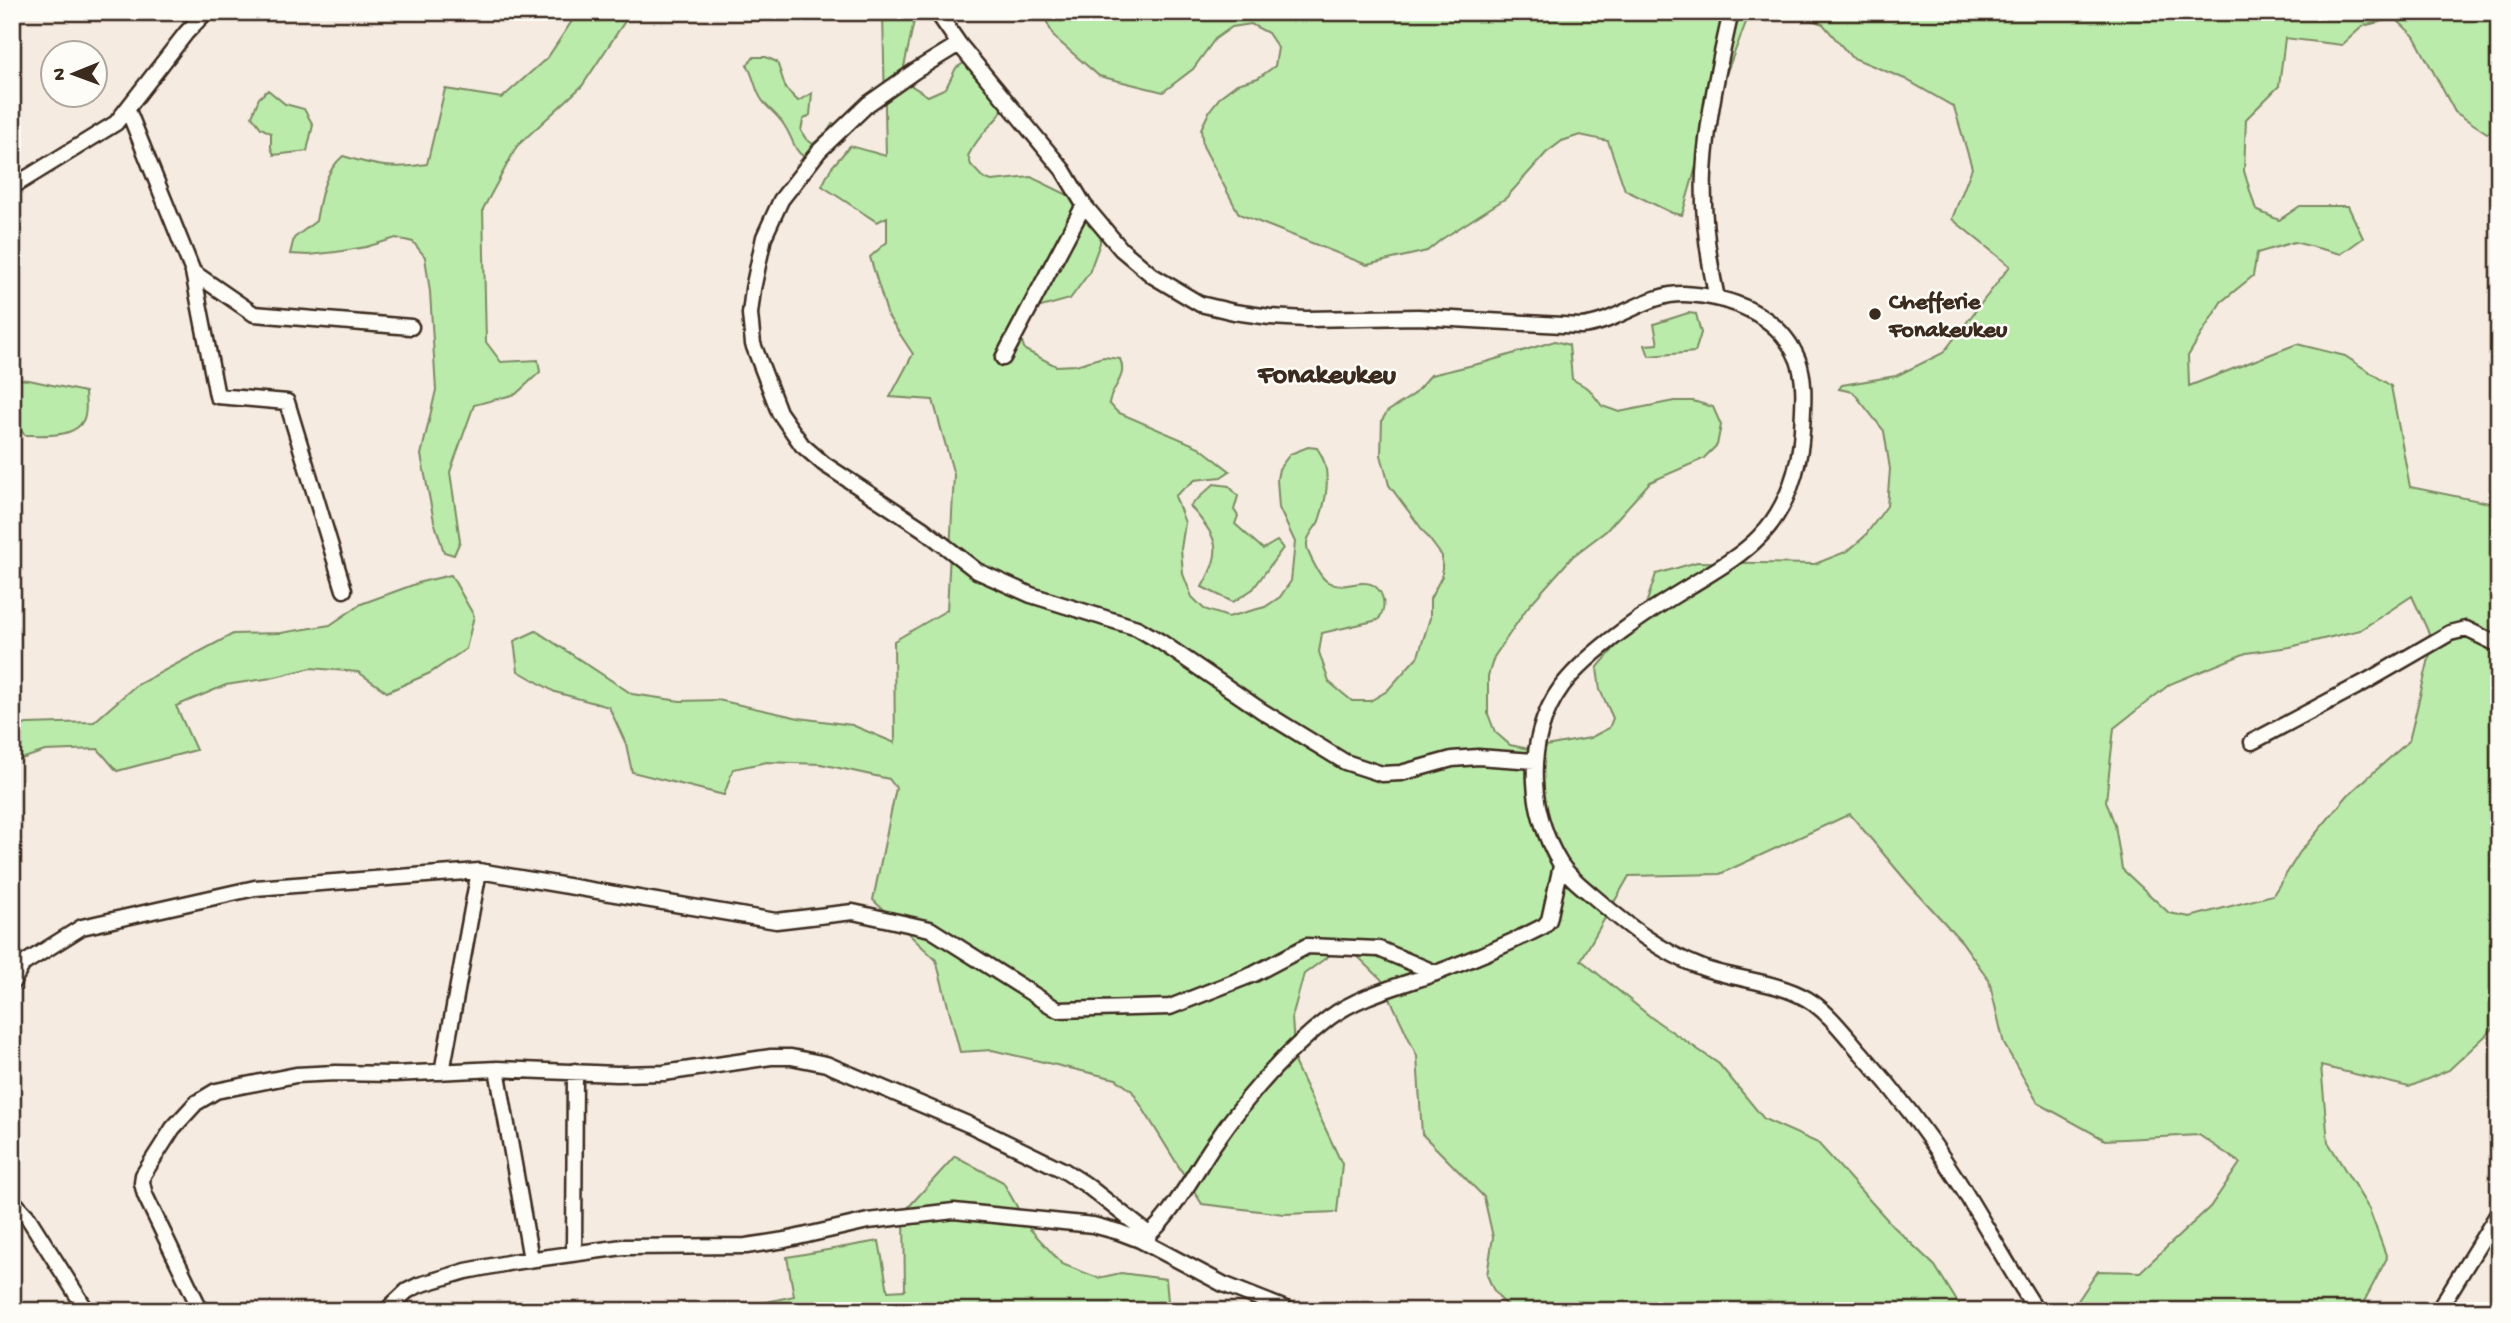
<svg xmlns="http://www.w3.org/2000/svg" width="2511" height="1323" font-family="'Gochi Hand',sans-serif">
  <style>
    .green { fill: #bbebaa; stroke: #7b8a64; stroke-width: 2; fill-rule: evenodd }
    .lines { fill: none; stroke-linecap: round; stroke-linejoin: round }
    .minor-casing { stroke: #3b2a1e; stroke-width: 19 }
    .minor { stroke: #fdfcf7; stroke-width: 14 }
    .poi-dot { fill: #3b2a1e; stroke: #fdfcf7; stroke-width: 2.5 }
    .labels { text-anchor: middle; stroke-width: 5; stroke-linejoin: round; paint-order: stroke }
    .poi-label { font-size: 24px; font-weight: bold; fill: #3b2a1e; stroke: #fdfcf7; text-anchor: start }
    .quarter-label { font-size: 28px; font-weight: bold; fill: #3b2a1e; stroke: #fdfcf7 }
  </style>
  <rect width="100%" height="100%" fill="#f5ebe1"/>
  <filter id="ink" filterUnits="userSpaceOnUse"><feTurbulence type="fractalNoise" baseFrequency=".0143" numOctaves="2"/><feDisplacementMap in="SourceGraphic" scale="14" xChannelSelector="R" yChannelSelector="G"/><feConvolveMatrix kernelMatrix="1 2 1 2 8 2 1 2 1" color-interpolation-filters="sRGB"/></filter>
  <g filter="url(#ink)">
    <path class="green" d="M 578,12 L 631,12 L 582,86 L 517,146 L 483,209 L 486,342 L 501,362 L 538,360 L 540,372 L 516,394 L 474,405 L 450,472 L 460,541 L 454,555 L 444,552 L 434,521 L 421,455 L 436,390 L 430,292 L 425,257 L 413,242 L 396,238 L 366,247 L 336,252 L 309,255 L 290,254 L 294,238 L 316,221 C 320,198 324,172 343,156 C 375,166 394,170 427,164 L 445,89 L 502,98 L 548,57 Z
      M 883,12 L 916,12 L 904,67 L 912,86 L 928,96 L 946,88 L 956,68 L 964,63 L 983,60 C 1025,122 994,106 968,156 L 971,165 L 983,178 L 992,181 L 1031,177 L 1078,200 L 1100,232 L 1100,243 L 1089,273 L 1070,299 L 1023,312 L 1022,342 L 1025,350 L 1056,366 L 1076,365 L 1103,357 L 1120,359 C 1128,377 1112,386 1109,403 L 1117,412 L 1199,447 L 1230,471 L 1221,477 L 1195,480 L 1175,496 L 1185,523 L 1181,549 L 1183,574 L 1192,597 L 1204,609 L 1228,617 L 1265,607 L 1280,597 L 1291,581 L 1295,542 L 1279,508 L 1277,479 L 1279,469 L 1290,454 L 1308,447 L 1317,448 C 1332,468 1327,498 1319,521 C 1316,527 1310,533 1308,539 C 1305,546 1309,554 1312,560 C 1315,566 1322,579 1328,582 C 1341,590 1353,582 1365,583 C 1383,584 1389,607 1378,620 L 1322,633 L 1319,652 L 1329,682 L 1352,701 L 1370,701 L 1387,691 L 1418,656 L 1430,618 L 1430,599 L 1442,576 L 1442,556 L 1389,485 L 1381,455 L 1382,420 L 1387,412 L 1413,395 L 1431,375 L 1486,362 L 1555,341 L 1569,345 L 1572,379 L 1589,389 L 1602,406 L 1619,412 L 1674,401 L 1693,401 L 1713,407 L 1721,425 L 1717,445 L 1703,459 L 1650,482 L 1606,531 L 1573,556 L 1527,608 L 1494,657 L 1488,676 L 1488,714 L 1495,732 L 1510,745 L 1529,749 L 1590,738 L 1609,728 L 1613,718 L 1600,690 L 1597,668 L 1637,622 L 1645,607 L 1656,574 L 1697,562 L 1815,564 L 1848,551 L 1864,537 L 1887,506 L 1890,469 L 1884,431 L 1853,392 L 1839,389 L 1842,385 L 1896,376 L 1943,353 L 2010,266 L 1952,219 L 1972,168 L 1954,107 L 1905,79 L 1851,57 L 1823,24 L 1789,12 L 2499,12 L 2499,129 L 2487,133 L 2455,112 L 2414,36 L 2395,18 L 2363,26 L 2342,45 L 2285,38 L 2279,86 L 2246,119 L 2244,171 L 2256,210 L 2279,220 L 2300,206 L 2348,206 L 2363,238 L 2341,254 L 2294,242 L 2257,253 L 2253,276 L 2221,302 L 2188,356 L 2189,386 L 2297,344 L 2345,356 L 2391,386 L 2410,487 L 2499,505 L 2499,1023 L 2449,1070 L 2409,1087 L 2321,1066 L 2328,1142 L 2369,1209 L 2387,1258 L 2359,1311 L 2071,1311 L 2098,1271 L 2140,1272 L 2210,1207 L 2240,1163 L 2199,1135 L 2105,1140 L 2038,1103 L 2004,1044 L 1989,980 L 1962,942 L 1908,883 L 1850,814 L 1720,874 L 1629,876 L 1581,960 L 1652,1018 L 1719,1064 L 1764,1119 L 1818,1143 L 1893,1226 L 1935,1266 L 1963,1311 L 1510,1311 L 1493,1289 L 1487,1275 L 1493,1237 L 1484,1197 L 1422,1134 L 1417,1056 L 1381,979 L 1345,944 L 1304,974 L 1292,1017 L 1295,1064 L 1342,1164 L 1337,1212 L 1284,1214 L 1202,1204 L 1132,1091 L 1116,1079 L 992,1050 L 960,1052 L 936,960 L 873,900 L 896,788 L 889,779 L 821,764 L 767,762 L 733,769 L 724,795 L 632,772 L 626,744 L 609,707 L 555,692 L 518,671 L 514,641 L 536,631 L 632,694 L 680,701 L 718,700 L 799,718 L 852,725 L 895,743 L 894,641 L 947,610 L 954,475 L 933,400 L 890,397 L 913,354 L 888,316 L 870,257 L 887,242 L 887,217 L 877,222 L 822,186 L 831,168 L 850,146 L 886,156 ZM 2412,596 L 2433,642 L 2409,741 L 2348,795 L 2300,852 L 2273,895 L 2190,917 L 2169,913 L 2122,869 L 2115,825 L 2106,801 L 2114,728 L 2170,684 L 2246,653 L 2290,647 L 2360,630 Z
      M 1042,12 L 1750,12 L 1713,108 L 1682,215 L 1672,213 L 1625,190 L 1608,141 L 1580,135 L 1562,141 L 1546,153 L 1506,198 L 1442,239 L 1427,251 L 1367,265 L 1239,214 L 1203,146 L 1201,129 L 1210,110 L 1221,96 L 1237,84 L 1258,78 L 1275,66 L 1278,48 L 1268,33 L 1251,24 L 1232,27 L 1215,39 L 1193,69 L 1163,92 L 1099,76 L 1054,37 Z
      M 754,57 L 766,57 L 777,62 L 786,89 L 798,101 L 812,93 L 810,115 L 803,120 L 801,131 L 806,139 L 813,144 L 828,131 L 833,123 L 837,126 L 826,156 L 819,162 C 791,156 797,144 784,125 C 778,115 768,109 762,100 C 755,90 754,76 747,65 Z
      M 268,90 L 285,104 L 304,109 L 313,125 L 307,151 L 274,155 L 271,148 L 271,133 L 261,128 L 252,116 L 259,98 Z
      M 1688,313 L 1696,314 L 1701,333 L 1695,352 L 1649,356 L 1645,345 L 1658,344 L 1654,324 Z
      M 12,379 L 29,380 L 85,392 C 85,398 87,408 85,415 C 80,439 44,435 25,435 L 12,421 Z
      M 1214,484 L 1229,486 L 1238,496 L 1234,510 L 1238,516 L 1235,524 L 1263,549 L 1277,541 L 1283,548 L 1253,589 L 1233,602 L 1202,587 C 1224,548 1218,539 1190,506 Z
      M 451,575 L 474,616 L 466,649 L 430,673 L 387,692 L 358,672 L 311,668 L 271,678 L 226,685 L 176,706 L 196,750 L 117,771 L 98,749 L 45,751 L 12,762 L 12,728 L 27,724 L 94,722 L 135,686 L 233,634 L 281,633 L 330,625 L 361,604 L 421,582 Z
      M 955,1156 L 1003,1182 L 1029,1228 L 1062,1264 L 1098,1278 L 1121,1273 L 1166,1279 L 1168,1301 L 1174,1311 L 758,1311 L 761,1303 L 794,1296 L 787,1257 L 879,1241 L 888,1291 L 905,1290 L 904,1212 Z"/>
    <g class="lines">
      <g class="minor-casing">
        <path id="minor" d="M 937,12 L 959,44 L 1063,170 L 1084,205 L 1121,249 L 1153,276 L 1200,304 L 1234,312 L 1270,317 L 1306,319 L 1418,317 L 1581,326 C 1617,323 1647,293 1684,294 C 1730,296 1779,314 1798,360 C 1806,382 1803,407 1802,430 C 1800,467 1787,509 1760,536 C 1740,557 1714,571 1690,586 C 1650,610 1590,650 1562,686 C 1542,713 1533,748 1535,782 C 1536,809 1546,840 1560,863 C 1568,876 1581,886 1593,896 C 1627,925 1660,952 1703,968 C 1736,980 1776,981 1807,999 C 1829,1012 1845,1035 1862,1054 C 1896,1092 1928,1134 1956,1178 C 1984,1222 2008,1267 2037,1311
          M 959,44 L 915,71 L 868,104 L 819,151 L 781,200 L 764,237 L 753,289 L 750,314 L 753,344 L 779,412 L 802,445 L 824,464 L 923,529 L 977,571 L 1031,595 L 1137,628 L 1161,642 L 1262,711 L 1345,762 L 1382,774 L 1401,773 L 1452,759 L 1478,757 L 1535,761
          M 128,110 L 193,272 L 217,396 L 287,402 L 344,590
          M 12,187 L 116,123 L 186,33 L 206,12
          M 193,272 L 254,314 L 411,327
          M 1717,298 C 1708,257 1702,215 1704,173 C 1707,119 1719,65 1731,12
          M 1003,358 L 1084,205
          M 2252,742 L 2367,681 L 2450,633 L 2466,629 L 2499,645
          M 12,983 L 23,964 L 82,927 L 255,888 L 479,871 L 776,921 L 853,912 L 930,929 L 1058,1010 L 1170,1007 L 1254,974 L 1307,946 L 1379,949 L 1436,973
          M 497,1069 L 531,1259
          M 442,1072 L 479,871
          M 12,1200 L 27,1216 L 87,1311
          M 1140,1240 L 1223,1284 L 1291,1311
          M 574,1252 L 575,1071
          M 201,1311 L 145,1195 L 142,1183 L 143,1175 L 173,1128 L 196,1103 L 216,1091 L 296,1075 L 336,1073 L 394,1074 L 497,1069 L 617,1074 L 664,1073 L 771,1057 L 791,1057 L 826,1064 L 970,1125 L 1063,1170 L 1085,1184 L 1150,1235
          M 386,1311 L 407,1291 L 419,1285 L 466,1271 L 513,1262 L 623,1247 L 746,1246 L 785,1240 L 868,1221 L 954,1211 L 1093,1225 L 1119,1232 L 1140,1240 C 1165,1229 1197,1168 1214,1144 C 1245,1099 1285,1052 1329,1018 C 1360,995 1400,986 1436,973 C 1473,959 1509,944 1544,926 L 1549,920 L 1561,866
          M 2438,1311 L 2499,1212"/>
      </g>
      <use href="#minor" class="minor"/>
    </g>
  </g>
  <circle class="poi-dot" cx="1875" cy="314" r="7"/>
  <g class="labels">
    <g class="poi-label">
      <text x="1889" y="308">Chefferie<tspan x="1889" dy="28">Fonakeukeu</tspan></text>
    </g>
    <g class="quarter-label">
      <text x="1327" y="382">Fonakeukeu</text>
    </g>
  </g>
  <rect width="2511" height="1323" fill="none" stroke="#fdfcf7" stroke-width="42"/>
  <rect x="21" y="21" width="2469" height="1281" fill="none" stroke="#3b2a1e" stroke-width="2.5" filter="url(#ink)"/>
  <g transform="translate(74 74) rotate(269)"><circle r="33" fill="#fdfcf7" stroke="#afa8a0" stroke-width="2"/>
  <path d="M0-5L12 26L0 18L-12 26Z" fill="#3b2a1e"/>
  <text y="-10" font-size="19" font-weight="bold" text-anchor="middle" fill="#3b2a1e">N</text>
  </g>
</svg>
